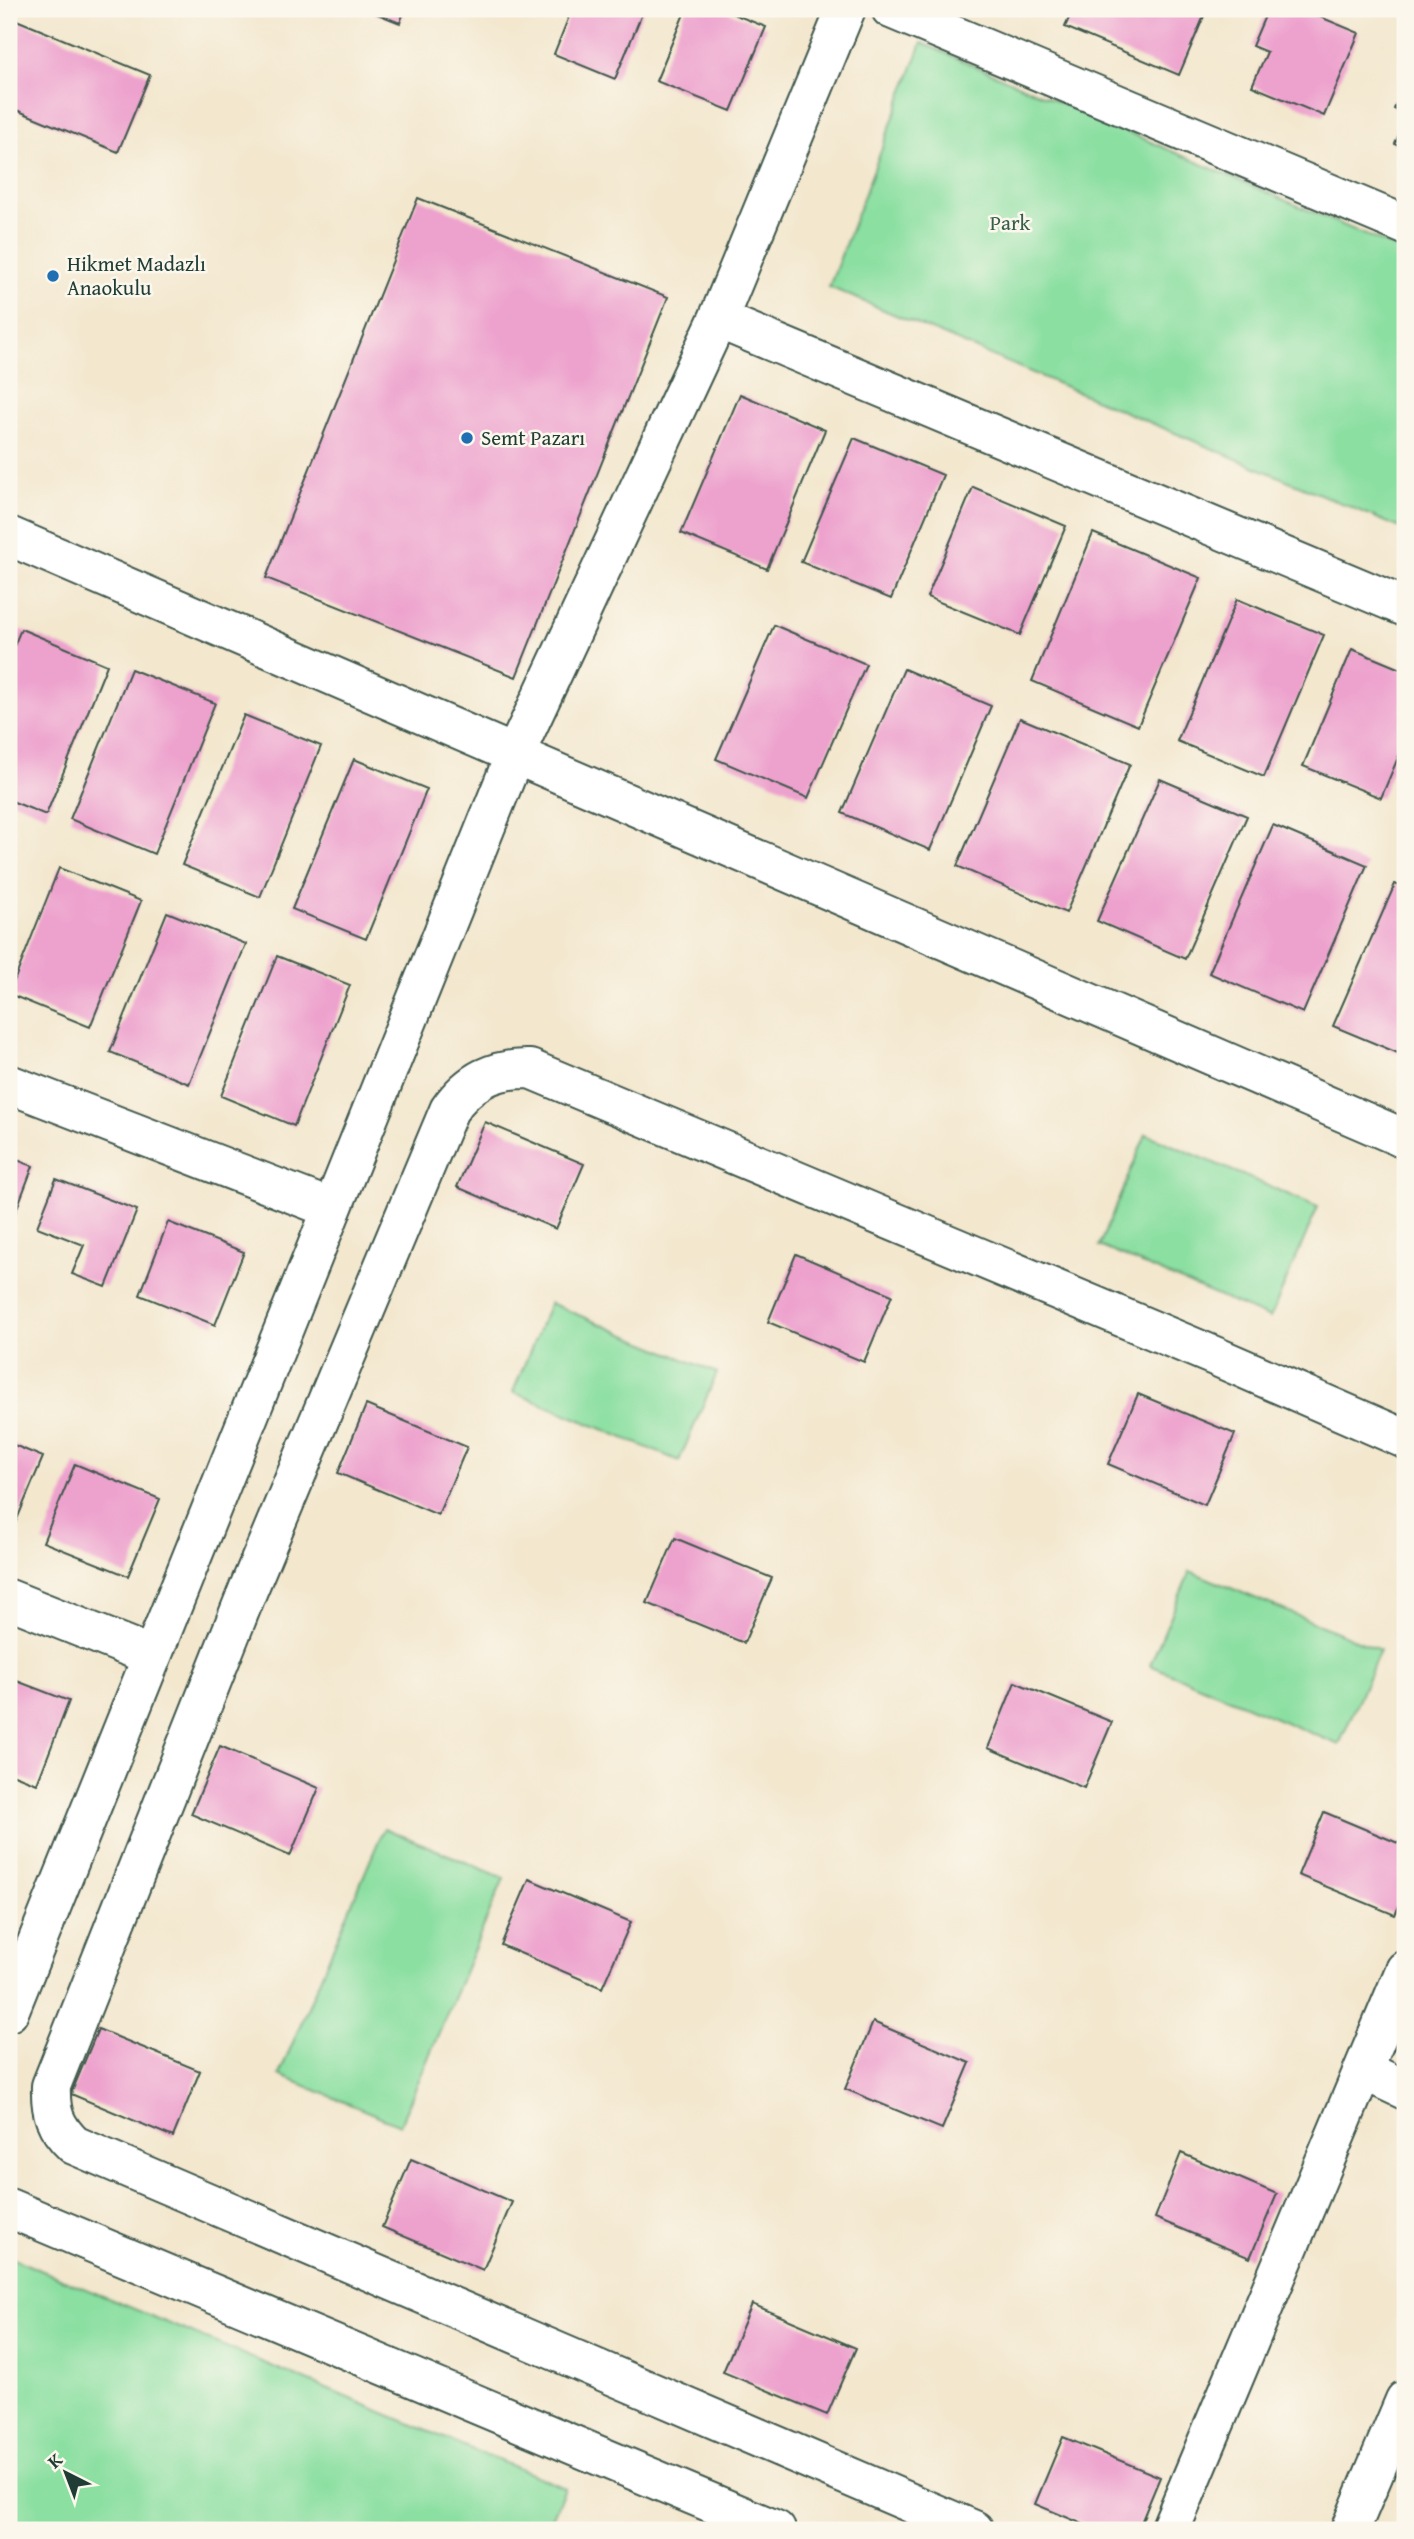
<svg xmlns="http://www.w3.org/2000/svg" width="1414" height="2539" font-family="'Gentium Book Plus',serif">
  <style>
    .green { fill: #8bdfa1; stroke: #558e6a; stroke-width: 2 }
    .building { fill: #eda1cd }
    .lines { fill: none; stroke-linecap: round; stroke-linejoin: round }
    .street-casing { stroke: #3f564b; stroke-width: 42 }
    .street { stroke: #fff; stroke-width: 38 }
    .poi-dot { fill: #1f6fb2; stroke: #fbf7ec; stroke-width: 2.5 }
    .labels { text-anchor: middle; stroke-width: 5; stroke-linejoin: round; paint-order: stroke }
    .park-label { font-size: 21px; fill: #355d4a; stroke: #fbf7ec }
    .poi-label { font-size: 21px; fill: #1f3d34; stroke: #fbf7ec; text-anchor: start }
  </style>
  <rect width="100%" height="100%" fill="#fbf7ec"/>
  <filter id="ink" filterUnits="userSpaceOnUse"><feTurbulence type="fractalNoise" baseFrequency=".0143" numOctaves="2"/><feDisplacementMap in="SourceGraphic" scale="14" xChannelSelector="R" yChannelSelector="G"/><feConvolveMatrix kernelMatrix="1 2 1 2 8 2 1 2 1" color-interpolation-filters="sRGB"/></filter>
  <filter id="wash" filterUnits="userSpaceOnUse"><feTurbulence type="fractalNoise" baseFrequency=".00686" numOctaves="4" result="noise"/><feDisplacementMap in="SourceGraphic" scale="28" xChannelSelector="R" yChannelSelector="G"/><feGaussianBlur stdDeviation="1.57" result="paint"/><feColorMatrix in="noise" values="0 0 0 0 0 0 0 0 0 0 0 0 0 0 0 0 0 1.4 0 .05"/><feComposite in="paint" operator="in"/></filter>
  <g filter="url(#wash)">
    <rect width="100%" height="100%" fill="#f3e7ce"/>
    <path class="green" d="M 922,43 L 1405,252 L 1405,530 L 829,287 Z
      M 1146,1134 L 1318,1207 L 1270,1318 L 1099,1246 Z
      M 550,1303 L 717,1373 L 679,1461 L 513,1392 Z
      M 1190,1571 L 1380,1650 L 1339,1745 L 1150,1665 Z
      M 384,1828 L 504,1878 L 400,2125 L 279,2075 Z
      M 9,2257 L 565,2488 L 547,2530 L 9,2530 Z"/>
    <g id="blocks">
      <path class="building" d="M 365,9 L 405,9 L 400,23 Z
        M 572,9 L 644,9 L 615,79 L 554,54 Z
        M 686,9 L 721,9 L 766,27 L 731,111 L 656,81 Z
        M 1073,9 L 1207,9 L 1179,75 L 1065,27 Z
        M 1268,9 L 1301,9 L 1359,33 L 1324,116 L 1252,86 L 1267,52 L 1252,46 Z
        M 14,19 L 150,75 L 118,152 L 9,107 L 9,31 Z
        M 1405,84 L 1405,114 L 1394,109 Z
        M 1405,121 L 1405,148 L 1395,144 Z
        M 418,198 L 668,297 L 516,677 L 266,578 Z
        M 740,394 L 825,430 L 767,569 L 681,533 Z
        M 854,438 L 943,475 L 891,599 L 801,562 Z
        M 973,487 L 1066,526 L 1020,635 L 927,597 Z
        M 1093,533 L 1201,578 L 1138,726 L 1032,681 Z
        M 1237,599 L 1324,635 L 1264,777 L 1177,741 Z
        M 774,625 L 866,664 L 808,798 L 716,759 Z
        M 21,629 L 107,665 L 46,815 L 9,800 L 9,658 Z
        M 1352,649 L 1405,671 L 1405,741 L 1381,798 L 1303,766 Z
        M 131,669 L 215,703 L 154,854 L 70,819 Z
        M 904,669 L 991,706 L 930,850 L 842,813 Z
        M 244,715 L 321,746 L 260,897 L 182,865 Z
        M 1020,718 L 1130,764 L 1066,913 L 957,866 Z
        M 354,759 L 427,789 L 366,939 L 292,909 Z
        M 1160,779 L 1247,816 L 1185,959 L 1097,921 Z
        M 1273,825 L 1367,865 L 1303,1013 L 1209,973 Z
        M 59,868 L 141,901 L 90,1027 L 9,994 Z
        M 1395,884 L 1405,888 L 1405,1056 L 1333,1026 Z
        M 167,912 L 246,944 L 189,1084 L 110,1052 Z
        M 277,956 L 350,985 L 294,1126 L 221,1096 Z
        M 485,1122 L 584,1164 L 556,1229 L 457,1187 Z
        M 9,1157 L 33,1166 L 9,1229 Z
        M 56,1179 L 137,1210 L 106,1287 L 72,1274 L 84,1245 L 37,1227 Z
        M 168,1222 L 244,1252 L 215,1325 L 140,1295 Z
        M 796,1254 L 892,1295 L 864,1362 L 768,1322 Z
        M 1138,1394 L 1235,1434 L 1205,1505 L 1108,1464 Z
        M 366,1405 L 467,1447 L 438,1515 L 338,1473 Z
        M 9,1443 L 43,1457 L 13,1529 L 9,1527 Z
        M 75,1464 L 160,1499 L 128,1576 L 43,1542 Z
        M 675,1538 L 772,1578 L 744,1643 L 647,1603 Z
        M 9,1678 L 69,1701 L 37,1784 L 9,1773 Z
        M 1015,1682 L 1112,1722 L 1084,1788 L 988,1748 Z
        M 220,1746 L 319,1788 L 290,1856 L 191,1814 Z
        M 1324,1812 L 1405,1846 L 1405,1893 L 1395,1915 L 1298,1875 Z
        M 529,1879 L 631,1922 L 602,1988 L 501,1945 Z
        M 873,2022 L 970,2063 L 942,2129 L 845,2089 Z
        M 98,2029 L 200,2071 L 173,2137 L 71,2094 Z
        M 1181,2153 L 1277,2194 L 1250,2258 L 1155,2218 Z
        M 411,2159 L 512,2202 L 483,2270 L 382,2227 Z
        M 752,2304 L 856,2348 L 827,2415 L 723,2372 Z
        M 1063,2437 L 1160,2477 L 1138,2530 L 1097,2530 L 1035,2504 Z"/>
    </g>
  </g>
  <g filter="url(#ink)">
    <use href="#blocks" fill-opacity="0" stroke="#3f564b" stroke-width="2"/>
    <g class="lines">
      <g class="street-casing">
        <path id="street" d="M 891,9 L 1405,225
          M 718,319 L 1405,607
          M 9,536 L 1405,1139
          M 9,1084 L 332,1209
          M 9,1599 L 152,1656
          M 9,2012 L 515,754 L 718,319 L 846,9
          M 1363,2070 L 1405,2090
          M 9,2208 L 776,2530
          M 974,2530 L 74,2145 C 55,2127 50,2112 51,2086 L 248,1590 L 449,1110 C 469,1081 494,1068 530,1069 L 1217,1357 L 1405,1439
          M 1170,2530 L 1405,1970
          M 1350,2530 L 1405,2400"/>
      </g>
      <use href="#street" class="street"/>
    </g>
  </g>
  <g class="poi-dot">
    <circle cx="53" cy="276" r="7"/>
    <circle cx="467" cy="438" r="7"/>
  </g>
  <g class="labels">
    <g class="park-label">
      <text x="1010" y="230">Park</text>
    </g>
    <g class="poi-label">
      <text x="67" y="271">Hikmet Madazlı<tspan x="67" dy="24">Anaokulu</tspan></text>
      <text x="481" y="445">Semt Pazarı</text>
    </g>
  </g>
  <rect width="1414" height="2539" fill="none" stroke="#fbf7ec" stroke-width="35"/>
  <g transform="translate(66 2473) rotate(318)" stroke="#fbf7ec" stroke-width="5" paint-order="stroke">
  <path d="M0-5L12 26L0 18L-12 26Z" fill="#1f3d34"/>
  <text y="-10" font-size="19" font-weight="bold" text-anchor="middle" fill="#1f3d34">K</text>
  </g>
</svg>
